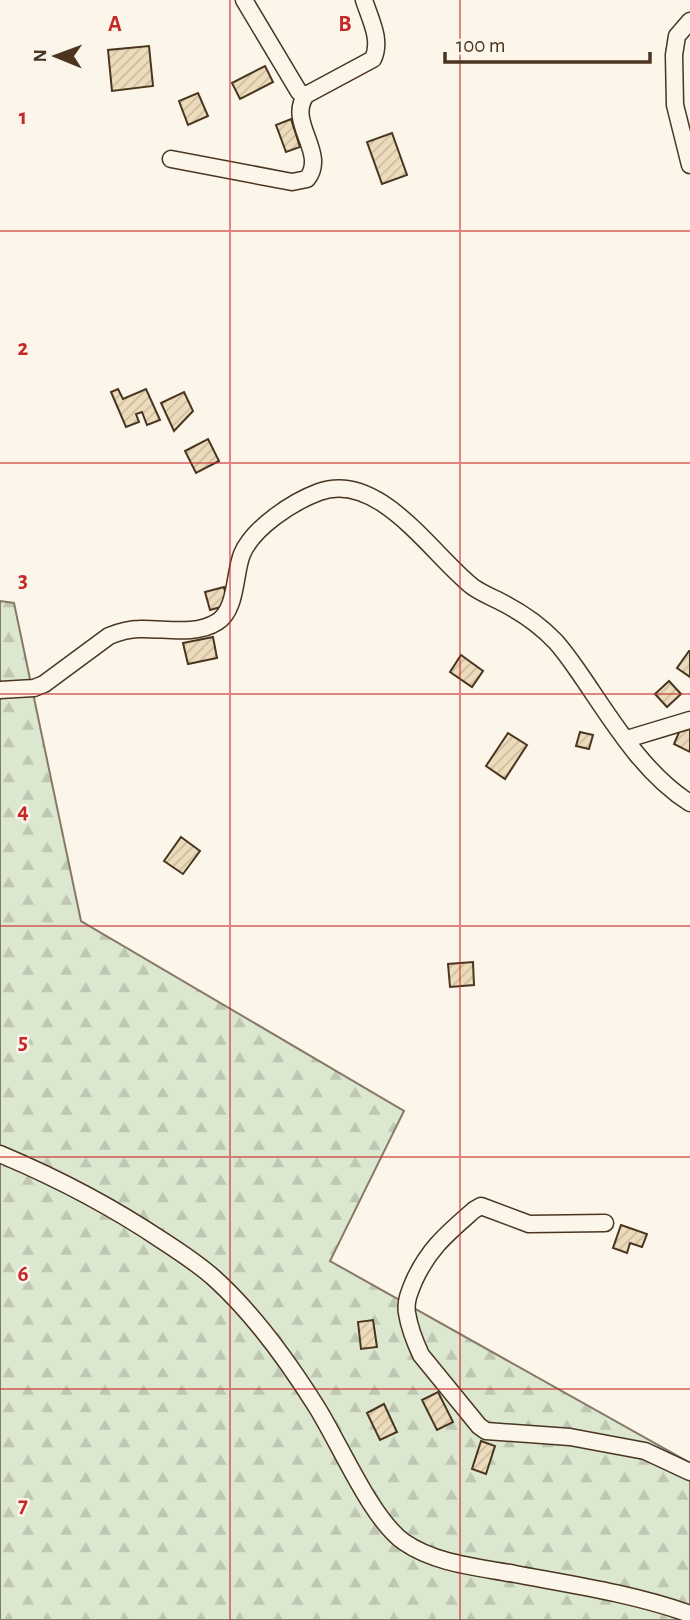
<svg xmlns="http://www.w3.org/2000/svg" width="690" height="1620" font-family="'Alegreya Sans',sans-serif">
  <style>
    .forest { fill: url(#forest-firs); stroke: #887966; stroke-width: 2 }
    .building { fill: url(#building-hatch); stroke: #4a3520; stroke-width: 2 }
    .lines { fill: none; stroke-linecap: round; stroke-linejoin: round }
    .minor-casing { stroke: #4a3520; stroke-width: 19 }
    .minor { stroke: #fbf6e9; stroke-width: 16 }
    .grid { fill: none; stroke: #c62828; stroke-width: 2; stroke-opacity: 0.55 }
    .grid-label { font-size: 23px; text-anchor: middle; font-weight: bold; fill: #c62828; stroke: #fbf6e9; stroke-width: 5; stroke-linejoin: round; paint-order: stroke }
  </style>
  <defs>
    <pattern id="forest-firs" width="22" height="20" patternUnits="userSpaceOnUse" patternTransform="scale(1.75)"><rect width="22" height="20" fill="#dce7d0"/><path d="M5 1l3.5 6h-7zM16 11l3.5 6h-7z" fill="#bec7b2"/></pattern>
    <pattern id="building-hatch" width="6" height="6" patternUnits="userSpaceOnUse" patternTransform="scale(1.75)"><rect width="6" height="6" fill="#ecdcbc"/><path d="M-1 1l2-2M0 6l6-6M5 7l2-2" fill="none" stroke="#ccbda1"/></pattern>
  </defs>
  <rect width="100%" height="100%" fill="#fbf6e9"/>
  <path class="forest" d="M 0,601 L 14,603 L 81,921 L 404,1111 L 330,1261 L 690,1463 L 690,1620 L 0,1620 Z"/>
  <path class="building" d="M 149,46 L 153,86 L 112,91 L 108,50 Z
    M 265,66 L 273,82 L 240,99 L 232,83 Z
    M 198,93 L 208,116 L 188,125 L 179,101 Z
    M 291,119 L 300,147 L 286,152 L 276,125 Z
    M 392,133 L 407,175 L 382,184 L 367,142 Z
    M 118,389 L 123,399 L 146,389 L 160,420 L 147,425 L 142,412 L 136,414 L 139,422 L 126,427 L 111,392 Z
    M 184,392 L 193,411 L 174,431 L 161,403 Z
    M 208,439 L 219,461 L 196,473 L 185,451 Z
    M 224,587 L 228,605 L 210,610 L 205,592 Z
    M 213,637 L 217,658 L 188,664 L 183,643 Z
    M 689,651 L 690,651 L 690,677 L 677,668 Z
    M 461,655 L 483,671 L 472,687 L 450,672 Z
    M 669,681 L 681,694 L 667,707 L 655,694 Z
    M 683,723 L 690,726 L 690,752 L 674,744 Z
    M 580,732 L 593,735 L 589,749 L 576,746 Z
    M 508,733 L 527,745 L 505,779 L 486,766 Z
    M 181,837 L 200,851 L 183,874 L 164,861 Z
    M 473,962 L 474,985 L 450,987 L 448,964 Z
    M 621,1225 L 647,1234 L 642,1247 L 630,1243 L 627,1253 L 613,1248 Z
    M 373,1320 L 377,1347 L 361,1349 L 358,1322 Z
    M 438,1392 L 453,1422 L 437,1430 L 422,1400 Z
    M 384,1404 L 397,1432 L 380,1440 L 367,1413 Z
    M 481,1441 L 495,1446 L 486,1474 L 472,1469 Z"/>
  <g class="lines">
    <g class="minor-casing">
      <path id="minor" d="M 244,0 L 299,92 L 306,95
        M 690,21 L 677,36 L 674,55 L 675,105 L 690,165
        M 171,159 L 292,182 L 307,179 C 328,153 286,122 306,95 L 373,59 C 382,40 370,19 364,0
        M 0,690 L 34,688 L 44,684 L 109,636 C 119,632 128,629 139,629 C 164,628 195,636 217,622 C 237,610 234,574 242,554 C 253,528 292,502 319,492 C 379,470 432,555 473,587 C 483,594 494,598 505,604 C 524,614 541,626 556,642 C 564,651 571,661 578,671 C 610,717 642,773 690,803
        M 627,739 L 690,720
        M 0,1154 C 57,1178 111,1206 163,1241 C 180,1252 198,1264 214,1278 C 254,1314 287,1360 316,1406 C 339,1442 371,1519 404,1542 C 436,1564 478,1567 515,1574 C 574,1585 634,1594 690,1614
        M 605,1223 L 529,1224 L 481,1206 L 474,1210 C 448,1233 429,1248 414,1281 C 410,1291 405,1301 407,1313 C 409,1326 415,1342 421,1355 L 479,1426 L 486,1431 L 570,1437 L 645,1451 L 690,1472"/>
    </g>
    <use href="#minor" class="minor"/>
  </g>
  <path class="grid" d="M 230,0 L 230,1620M 460,0 L 460,1620M 0,231 L 690,231M 0,463 L 690,463M 0,694 L 690,694M 0,926 L 690,926M 0,1157 L 690,1157M 0,1389 L 690,1389"/>
  <g class="grid-label">
    <text x="115" y="31">A</text>
    <text x="345" y="31">B</text>
    <text x="23" y="124">1</text>
    <text x="23" y="355">2</text>
    <text x="23" y="587">3</text>
    <text x="23" y="818">4</text>
    <text x="23" y="1049">5</text>
    <text x="23" y="1281">6</text>
    <text x="23" y="1512">7</text>
  </g>
  <g transform="translate(56 56) rotate(271)" stroke="#fbf6e9" stroke-width="5" paint-order="stroke">
  <path d="M0-5L12 26L0 18L-12 26Z" fill="#4a3520"/>
  <text y="-10" font-size="19" font-weight="bold" text-anchor="middle" fill="#4a3520">N</text>
  </g>
  <path d="M445 52v10h205v-10" fill="none" stroke="#4a3520" stroke-width="3.5"/>
  <text x="456" y="52" font-size="21" fill="#4a3520" stroke="#fbf6e9" stroke-width="5" paint-order="stroke">100 m</text>
</svg>
